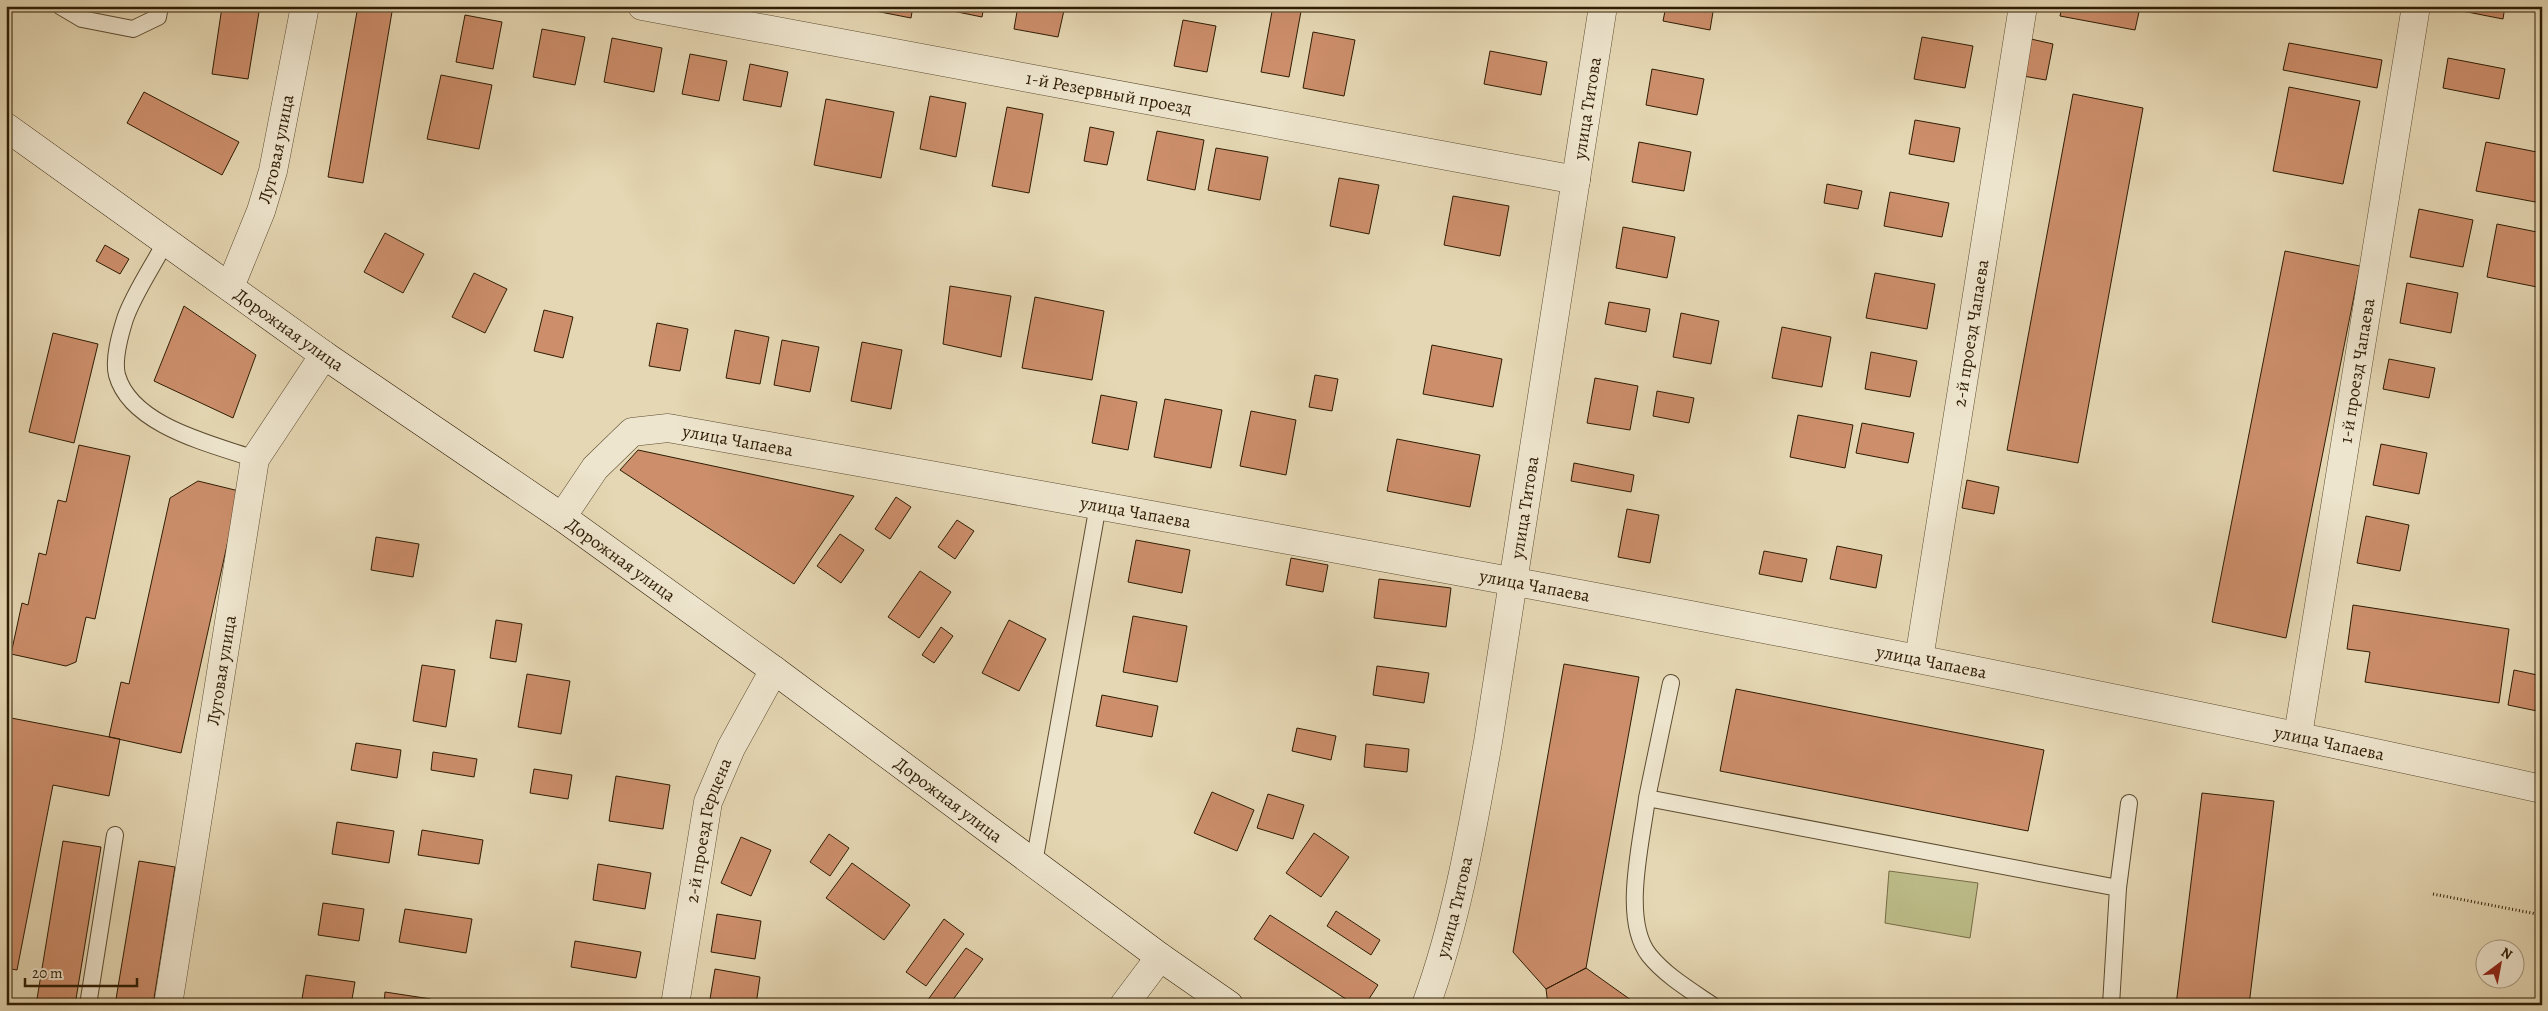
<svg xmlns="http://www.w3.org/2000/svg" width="2548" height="1011" font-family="Alegreya,serif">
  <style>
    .green { fill: #bcbc88; stroke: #766c46 }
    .building { fill: #cc8e6b; stroke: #2f1d04 }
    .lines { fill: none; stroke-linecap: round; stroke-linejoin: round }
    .lane-casing { stroke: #5c4c30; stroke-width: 18 }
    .street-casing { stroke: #5c4c30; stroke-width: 29 }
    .secondary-casing { stroke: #2f1d04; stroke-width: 29 }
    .path { stroke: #2f1d04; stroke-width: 3; stroke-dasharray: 1 2.5; stroke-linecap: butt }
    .lane { stroke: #eee5ce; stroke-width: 16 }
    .street { stroke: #eee5ce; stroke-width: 28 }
    .secondary { stroke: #eee5ce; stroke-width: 28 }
    .labels { text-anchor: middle; stroke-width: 4; stroke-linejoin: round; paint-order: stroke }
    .street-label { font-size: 18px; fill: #2f1d04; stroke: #eee5ce }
  </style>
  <rect width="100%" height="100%" fill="#e5d7b3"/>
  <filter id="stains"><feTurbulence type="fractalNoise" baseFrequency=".004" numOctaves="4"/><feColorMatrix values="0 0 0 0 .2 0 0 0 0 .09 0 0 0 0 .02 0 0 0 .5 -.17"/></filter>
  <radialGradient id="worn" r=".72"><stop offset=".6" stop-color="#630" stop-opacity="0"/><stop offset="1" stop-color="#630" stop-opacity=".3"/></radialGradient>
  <path class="green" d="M 1889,871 L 1978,883 L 1970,938 L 1885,923 Z"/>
  <path class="building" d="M 218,6 L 260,6 L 248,79 L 212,74 L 222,7 Z
    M 358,6 L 393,6 L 363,183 L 328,177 Z
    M 866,6 L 913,6 L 911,18 L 865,9 Z
    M 928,6 L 984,6 L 982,17 Z
    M 1018,6 L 1065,6 L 1058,37 L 1014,29 Z
    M 1273,6 L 1302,6 L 1289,77 L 1261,72 Z
    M 1666,6 L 1714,6 L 1710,30 L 1663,21 Z
    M 2062,6 L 2110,6 L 2139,12 L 2135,30 L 2060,16 Z
    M 2452,6 L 2505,6 L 2503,19 L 2452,9 Z
    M 465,15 L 502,22 L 493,69 L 456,62 Z
    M 1183,20 L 1216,26 L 1207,72 L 1174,66 Z
    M 542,29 L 585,37 L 575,85 L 533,77 Z
    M 1313,32 L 1355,40 L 1344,96 L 1303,88 Z
    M 1922,37 L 1973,46 L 1965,88 L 1914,79 Z
    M 612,38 L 662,48 L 654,92 L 604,82 Z
    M 2031,39 L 2053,44 L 2046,80 L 2023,76 Z
    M 2289,43 L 2382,60 L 2377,88 L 2283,70 Z
    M 1490,51 L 1547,62 L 1541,95 L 1484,84 Z
    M 690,54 L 727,61 L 719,101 L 682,94 Z
    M 2448,58 L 2505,69 L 2499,99 L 2443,88 Z
    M 750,64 L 788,72 L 781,107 L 743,100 Z
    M 1652,69 L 1704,79 L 1697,115 L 1646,105 Z
    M 441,75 L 492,85 L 479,149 L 427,139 Z
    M 2289,87 L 2360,101 L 2343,184 L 2273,171 Z
    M 144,92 L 239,142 L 222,175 L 127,123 Z
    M 2073,94 L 2143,108 L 2078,463 L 2007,450 Z
    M 930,96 L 966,103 L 956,157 L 920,149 Z
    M 826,99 L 894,112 L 881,178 L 814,165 Z
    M 1007,107 L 1043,114 L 1029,193 L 992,186 Z
    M 1915,120 L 1960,128 L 1954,162 L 1909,154 Z
    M 1090,127 L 1114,132 L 1107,165 L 1084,161 Z
    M 1157,131 L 1204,140 L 1195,190 L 1147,180 Z
    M 1639,142 L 1691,152 L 1684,191 L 1632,182 Z
    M 2486,142 L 2542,153 L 2541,203 L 2476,191 Z
    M 1216,148 L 1268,157 L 1260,200 L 1208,190 Z
    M 1339,178 L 1379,185 L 1369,234 L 1330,226 Z
    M 1827,184 L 1862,191 L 1858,209 L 1824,203 Z
    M 1890,192 L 1949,203 L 1942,237 L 1884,226 Z
    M 1453,196 L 1509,206 L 1500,256 L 1444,245 Z
    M 2419,209 L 2473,220 L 2463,267 L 2410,257 Z
    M 2497,224 L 2542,233 L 2542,288 L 2487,277 Z
    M 1623,227 L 1675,237 L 1667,278 L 1616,268 Z
    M 385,233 L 424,254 L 403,293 L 364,272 Z
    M 105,245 L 129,259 L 120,274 L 96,261 Z
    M 2285,251 L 2360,266 L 2286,638 L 2212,622 Z
    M 474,273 L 507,289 L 485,333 L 452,317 Z
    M 1875,273 L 1935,284 L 1927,329 L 1866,318 Z
    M 2407,283 L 2458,293 L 2451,333 L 2400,323 Z
    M 950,286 L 1011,296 L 1001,357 L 943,344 Z
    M 1035,297 L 1104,311 L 1092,380 L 1022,368 Z
    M 1609,302 L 1650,309 L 1646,332 L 1605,324 Z
    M 184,306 L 256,355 L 233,418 L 154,381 Z
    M 544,310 L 573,317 L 563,358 L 534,351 Z
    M 1681,313 L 1719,321 L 1711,364 L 1673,357 Z
    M 657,323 L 688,329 L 680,371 L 649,366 Z
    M 1782,327 L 1831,337 L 1822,387 L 1772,378 Z
    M 735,330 L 769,337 L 760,384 L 726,378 Z
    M 53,333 L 98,344 L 74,443 L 29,432 Z
    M 782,340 L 819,347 L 810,392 L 774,385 Z
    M 862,342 L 902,350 L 891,409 L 851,401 Z
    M 1432,345 L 1502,359 L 1493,407 L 1423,394 Z
    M 1871,352 L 1917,361 L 1910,397 L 1865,389 Z
    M 2389,359 L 2435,368 L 2429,398 L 2383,389 Z
    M 1315,375 L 1338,379 L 1332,411 L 1309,407 Z
    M 1595,378 L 1638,386 L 1630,430 L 1587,423 Z
    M 1657,391 L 1694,398 L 1689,423 L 1653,416 Z
    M 1101,395 L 1137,402 L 1128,450 L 1092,443 Z
    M 1165,399 L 1222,410 L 1211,468 L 1154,457 Z
    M 1251,411 L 1296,420 L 1286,475 L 1240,466 Z
    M 1798,415 L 1853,425 L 1845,468 L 1790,457 Z
    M 1862,423 L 1914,433 L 1908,463 L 1856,453 Z
    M 1397,439 L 1480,455 L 1470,507 L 1387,491 Z
    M 2381,444 L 2427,453 L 2419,494 L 2373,485 Z
    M 79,445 L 130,456 L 95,619 L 86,617 L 76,662 L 66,666 L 11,654 L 22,603 L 28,605 L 39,553 L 46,555 L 58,500 L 66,502 Z
    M 638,450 L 854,496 L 794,584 L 620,470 Z
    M 1574,463 L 1634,475 L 1631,492 L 1571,481 Z
    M 1967,480 L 1999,487 L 1994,514 L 1962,508 Z
    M 198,481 L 239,491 L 181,753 L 109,737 L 121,682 L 129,684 L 170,498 Z
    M 896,497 L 911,507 L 890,539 L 875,529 Z
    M 1627,509 L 1659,515 L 1650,563 L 1618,557 Z
    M 2366,516 L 2409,525 L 2400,571 L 2357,563 Z
    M 957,520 L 974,531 L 955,559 L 938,547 Z
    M 840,534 L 864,550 L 841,583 L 817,566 Z
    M 376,537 L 419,544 L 413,577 L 371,570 Z
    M 1136,540 L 1190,550 L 1182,593 L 1128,582 Z
    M 1837,546 L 1882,555 L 1876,588 L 1830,579 Z
    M 1764,551 L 1807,559 L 1802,582 L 1759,574 Z
    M 1291,558 L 1328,565 L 1323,592 L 1286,585 Z
    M 920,571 L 951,592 L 919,638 L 888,617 Z
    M 1379,579 L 1451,588 L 1446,627 L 1374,618 Z
    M 2353,605 L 2509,629 L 2499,703 L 2365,682 L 2370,652 L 2347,649 Z
    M 1133,616 L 1187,626 L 1177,682 L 1123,672 Z
    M 496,620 L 522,624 L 516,662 L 490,658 Z
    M 1009,620 L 1046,639 L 1019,691 L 982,673 Z
    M 941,627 L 953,636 L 934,663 L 922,655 Z
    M 1564,664 L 1639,677 L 1586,968 L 1546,989 L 1513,952 Z
    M 422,665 L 455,670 L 446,727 L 413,721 Z
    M 1377,666 L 1429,673 L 1424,703 L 1373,695 Z
    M 2514,670 L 2542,676 L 2542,712 L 2508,705 Z
    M 527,674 L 570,681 L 561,734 L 518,727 Z
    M 1736,689 L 2044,750 L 2028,831 L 1720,771 Z
    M 1102,695 L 1158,706 L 1152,737 L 1096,726 Z
    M 6,717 L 120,739 L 109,796 L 53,785 L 17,970 L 6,968 Z
    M 1297,728 L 1336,736 L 1331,760 L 1292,751 Z
    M 356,743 L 401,750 L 397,778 L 351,770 Z
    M 1366,744 L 1409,749 L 1407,772 L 1364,767 Z
    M 433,752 L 477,759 L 474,777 L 431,770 Z
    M 534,769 L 572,775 L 568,799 L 530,793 Z
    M 616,776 L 670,785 L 663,829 L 609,821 Z
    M 1212,792 L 1254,810 L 1237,851 L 1194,833 Z
    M 2202,793 L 2274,801 L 2249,1005 L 2176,1005 Z
    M 1268,794 L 1304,805 L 1293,839 L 1257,828 Z
    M 337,822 L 394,831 L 389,863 L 332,854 Z
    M 422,830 L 483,840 L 479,864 L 418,855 Z
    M 1314,833 L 1349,857 L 1321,897 L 1286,873 Z
    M 829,834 L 849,848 L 830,876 L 810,862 Z
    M 741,837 L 771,850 L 751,896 L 721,883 Z
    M 63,841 L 101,847 L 75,1005 L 36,1005 Z
    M 139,861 L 175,867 L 153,1005 L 115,1005 Z
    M 852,863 L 910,905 L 884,940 L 826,898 Z
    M 598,864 L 651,873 L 645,909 L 593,900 Z
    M 323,903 L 364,909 L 359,941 L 318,935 Z
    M 405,909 L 472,919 L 466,953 L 399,942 Z
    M 1336,911 L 1380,940 L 1371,955 L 1327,926 Z
    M 717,914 L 761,921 L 755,959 L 711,952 Z
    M 1270,915 L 1378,985 L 1365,1005 L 1355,1005 L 1254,939 Z
    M 944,919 L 964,934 L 926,986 L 906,972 Z
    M 575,941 L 641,952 L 636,978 L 571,967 Z
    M 966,948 L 983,959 L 949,1005 L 924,1005 Z
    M 1586,968 L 1638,1005 L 1548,1005 L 1546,989 Z
    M 715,969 L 760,977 L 756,1005 L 710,999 Z
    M 306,975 L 355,982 L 351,1005 L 301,1005 Z
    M 385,992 L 431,999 L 430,1005 L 384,1005 Z"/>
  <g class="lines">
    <g class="lane-casing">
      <path id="lane" d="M 60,6 L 82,19 L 133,29 L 158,17 L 160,6
        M 166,241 C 154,264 133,295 125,319 C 120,335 113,359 117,375 C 131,426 212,444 255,459
        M 1647,798 L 1671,683
        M 1034,863 L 1098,505
        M 88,1005 L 115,835
        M 1712,1005 C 1690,990 1666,976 1649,955 C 1621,919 1642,841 1647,798 L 2118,888
        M 2111,1005 L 2118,888 L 2129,803"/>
    </g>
    <g class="street-casing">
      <g id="street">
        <path id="s1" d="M 642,6 L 1576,180"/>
        <path id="s2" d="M 230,287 L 261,211 L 273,171 L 305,6"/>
        <path id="s3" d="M 562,517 L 595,468 L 632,432 L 668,428 C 1294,540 1921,652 2542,789"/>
        <path id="s4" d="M 1919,659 L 2023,6"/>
        <path id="s5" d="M 2298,735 L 2416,6"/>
        <path id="s6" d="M 168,1005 L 255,459 L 324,355"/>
        <path id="s7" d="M 675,1005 L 708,802 L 731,748 L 774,670"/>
        <path d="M 1124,1005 L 1160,957"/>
        <path id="s8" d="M 1426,1005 C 1457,920 1472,831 1488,742 L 1603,6"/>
      </g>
    </g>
    <g class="secondary-casing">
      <g id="secondary">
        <path id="s9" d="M 6,127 L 324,355 L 562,517 L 774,670 L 1160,957 L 1229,1005"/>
      </g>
    </g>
    <path class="path" d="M 2433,894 L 2542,915"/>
    <use href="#lane" class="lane"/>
    <use href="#street" class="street"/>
    <use href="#secondary" class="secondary"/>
  </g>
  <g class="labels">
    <g class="street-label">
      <text dy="6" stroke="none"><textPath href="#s1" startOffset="475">1-й Резервный проезд</textPath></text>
      <text dy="6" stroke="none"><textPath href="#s8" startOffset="912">улица Титова</textPath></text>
      <text dy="6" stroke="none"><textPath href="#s2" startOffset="146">Луговая улица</textPath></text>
      <text dy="6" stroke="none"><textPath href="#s9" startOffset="348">Дорожная улица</textPath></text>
      <text dy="6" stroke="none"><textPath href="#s4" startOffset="330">2-й проезд Чапаева</textPath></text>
      <text dy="6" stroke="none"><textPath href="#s5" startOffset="369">1-й проезд Чапаева</textPath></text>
      <text dy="6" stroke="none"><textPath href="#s3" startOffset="218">улица Чапаева</textPath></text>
      <text dy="6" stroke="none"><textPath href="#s8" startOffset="508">улица Титова</textPath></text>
      <text dy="6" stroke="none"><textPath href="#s3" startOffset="622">улица Чапаева</textPath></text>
      <text dy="6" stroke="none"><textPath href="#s9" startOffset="752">Дорожная улица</textPath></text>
      <text dy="6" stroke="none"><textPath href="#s3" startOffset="1028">улица Чапаева</textPath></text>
      <text dy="6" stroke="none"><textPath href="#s3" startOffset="1432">улица Чапаева</textPath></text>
      <text dy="6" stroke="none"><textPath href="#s6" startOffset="339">Луговая улица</textPath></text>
      <text dy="6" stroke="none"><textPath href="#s3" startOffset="1838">улица Чапаева</textPath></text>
      <text dy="6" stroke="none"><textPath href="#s9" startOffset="1158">Дорожная улица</textPath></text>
      <text dy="6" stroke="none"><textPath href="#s7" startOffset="178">2-й проезд Герцена</textPath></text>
      <text dy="6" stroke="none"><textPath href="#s8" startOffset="102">улица Титова</textPath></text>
    </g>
  </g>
  <rect width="2548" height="1011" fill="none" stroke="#e5d7b3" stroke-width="25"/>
  <rect x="8" y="8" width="2533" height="996" fill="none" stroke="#2f1d04" stroke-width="2.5"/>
  <rect x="12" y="12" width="2523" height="986" fill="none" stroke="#2f1d04"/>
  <g transform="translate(2500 964) rotate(32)"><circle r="24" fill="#eee5ce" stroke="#a2957d"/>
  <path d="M0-4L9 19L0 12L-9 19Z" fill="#8f2418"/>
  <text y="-8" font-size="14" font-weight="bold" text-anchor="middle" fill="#2f1d04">N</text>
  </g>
  <path d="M25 978v8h112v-8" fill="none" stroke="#2f1d04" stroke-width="2.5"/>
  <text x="32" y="978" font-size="15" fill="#2f1d04" stroke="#eee5ce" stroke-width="4" paint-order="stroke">20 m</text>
  <rect width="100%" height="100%" filter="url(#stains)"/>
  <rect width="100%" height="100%" fill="url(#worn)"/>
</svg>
